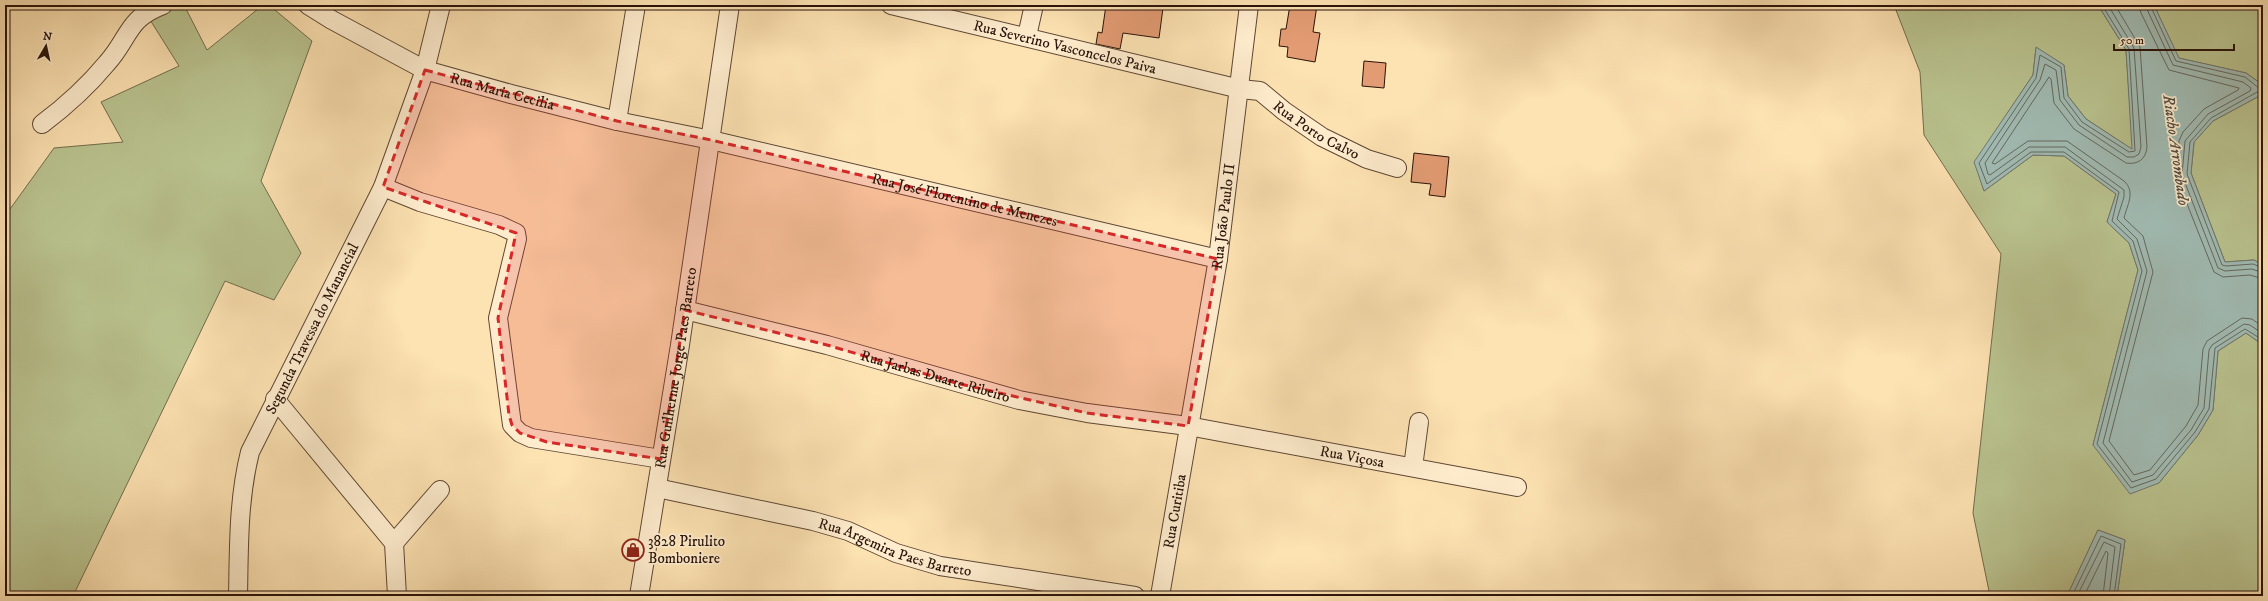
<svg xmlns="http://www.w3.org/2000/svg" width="2268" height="601" font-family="'IM FELL DW Pica',serif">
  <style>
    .green { fill: #bac490; stroke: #726c4d }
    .water { fill: #a1bcb4; stroke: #717870 }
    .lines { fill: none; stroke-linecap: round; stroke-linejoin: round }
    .shore { stroke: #65685f; stroke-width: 1 }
    .building { fill: #e29b73; stroke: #29130a }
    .minor-casing { stroke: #5e4734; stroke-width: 20 }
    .minor { stroke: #feeccd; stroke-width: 18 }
    .marked { fill: #d62828; fill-opacity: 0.2; stroke: #d62828; stroke-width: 3; stroke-dasharray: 8 5; stroke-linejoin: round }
    .labels { text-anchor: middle; stroke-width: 3.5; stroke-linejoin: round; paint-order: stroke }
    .street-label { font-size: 15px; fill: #29130a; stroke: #feeccd }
    .poi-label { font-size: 15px; fill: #29130a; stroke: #feeccd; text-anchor: start }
    .water-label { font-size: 16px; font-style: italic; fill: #534e46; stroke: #feeccd }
  </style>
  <rect width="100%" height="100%" fill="#fde2b2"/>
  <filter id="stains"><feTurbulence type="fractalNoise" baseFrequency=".005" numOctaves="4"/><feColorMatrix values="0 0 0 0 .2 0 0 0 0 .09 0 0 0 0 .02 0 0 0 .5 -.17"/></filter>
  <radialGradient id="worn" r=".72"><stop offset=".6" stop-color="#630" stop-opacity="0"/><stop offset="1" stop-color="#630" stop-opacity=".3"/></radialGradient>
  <path class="green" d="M 179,5 L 184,5 L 207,50 L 263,5 L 269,5 L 312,41 L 261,181 L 301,253 L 274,300 L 225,281 L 73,596 L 5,596 L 5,216 L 54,148 L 123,142 L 101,102 L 179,66 L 147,15 Z
    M 1894,5 L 2098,5 L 2126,50 L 2133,150 L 2086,119 L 2068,96 L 2064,65 L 2036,48 L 2033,75 L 1975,162 L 1984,191 L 2033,155 L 2064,156 L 2116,194 L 2107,222 L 2129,243 L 2138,270 L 2093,445 L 2159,483 L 2198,435 L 2213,410 L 2218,351 L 2246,333 L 2263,345 L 2263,596 L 2117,596 L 2125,540 L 2098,530 L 2067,596 L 1990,596 L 1973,513 L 2001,254 L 1924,135 L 1920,72 Z
    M 2154,5 L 2263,5 L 2263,85 L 2246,73 L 2178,58 Z
    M 2263,94 L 2263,265 L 2254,260 L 2225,262 L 2191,173 L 2194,142 L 2213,121 Z"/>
  <path class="water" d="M 2098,5 L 2154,5 L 2179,58 L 2246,73 L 2263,85 L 2263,94 L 2213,121 L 2194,142 L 2191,173 L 2225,262 L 2254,260 L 2263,265 L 2263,345 L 2246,333 L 2218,351 L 2213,410 L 2198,435 L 2159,483 L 2130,494 L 2093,445 L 2138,270 L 2129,243 L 2107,222 L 2116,194 L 2064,156 L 2033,155 L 1984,191 L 1974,162 L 2033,75 L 2036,47 L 2064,65 L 2068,96 L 2086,119 L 2132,149 L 2126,50 Z
    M 2098,530 L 2125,540 L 2117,596 L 2067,596 Z"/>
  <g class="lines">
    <path class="shore" d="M 2102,5 L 2129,49 L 2135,151 L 2129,152 L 2082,122 L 2064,98 L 2061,67 L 2040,55 L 2036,78 L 1979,163 L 1987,184 L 2031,152 L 2064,152 L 2119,192 L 2112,221 L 2133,241 L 2142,271 L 2097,444 L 2131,488 L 2156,479 L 2195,432 L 2209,409 L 2215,348 L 2245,329 L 2263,340
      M 2108,5 L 2134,48 L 2141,147 L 2139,154 L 2134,157 L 2127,157 L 2079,125 L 2060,100 L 2056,70 L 2045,64 L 2040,80 L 1985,163 L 1988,174 L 1990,175 L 2029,147 L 2065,147 L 2124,190 L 2124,197 L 2117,219 L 2137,239 L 2147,271 L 2103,443 L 2132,482 L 2153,475 L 2191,430 L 2204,408 L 2209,350 L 2212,345 L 2244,324 L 2250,325 L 2263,334
      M 2115,5 L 2140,47 L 2147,147 C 2146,159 2138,165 2126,163 L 2074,129 L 2054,103 L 2051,79 L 2049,77 L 1992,163 L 1995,164 L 2028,141 L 2067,141 L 2124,181 C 2136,192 2127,205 2124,218 L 2143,236 L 2153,272 L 2109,441 L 2134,475 L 2150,470 L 2186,426 L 2198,405 L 2203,349 L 2207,341 L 2242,318 L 2252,319 L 2263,327
      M 2139,5 L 2141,13 L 2169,70 L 2239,88 L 2238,90 L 2204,109 L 2183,132 L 2179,141 L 2176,176 L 2214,272 L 2223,277 L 2250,275 L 2263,279
      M 2145,5 L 2173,65 L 2243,82 L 2251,88 L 2250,91 L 2208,114 L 2185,141 L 2182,175 L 2218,268 L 2225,271 L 2252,269 L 2263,273
      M 2150,5 L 2176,61 L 2245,77 L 2260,89 L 2259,91 L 2211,118 L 2190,142 L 2187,174 L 2222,265 L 2226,266 L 2253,264 L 2263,268
      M 2072,596 L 2101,536 L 2121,544 L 2114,596
      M 2077,596 L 2104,542 L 2115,547 L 2109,596
      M 2084,596 L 2106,551 L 2108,553 L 2103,596"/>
  </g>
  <path class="building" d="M 1106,5 L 1142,5 L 1163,8 L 1159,38 L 1123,33 L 1120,49 L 1096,44 L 1098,32 L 1102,33 Z
    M 1290,5 L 1317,5 L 1313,32 L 1320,33 L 1315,62 L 1287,57 L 1288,47 L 1279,46 L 1281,29 L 1286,29 Z
    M 1364,61 L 1386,63 L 1384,88 L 1362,86 Z
    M 1414,153 L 1449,157 L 1445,197 L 1429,195 L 1431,184 L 1411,182 Z"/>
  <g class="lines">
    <g class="minor-casing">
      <g id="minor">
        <path id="s1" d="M 308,5 L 332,20 L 425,70 L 511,94 L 617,121 L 711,140 L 1218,259"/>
        <path id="s2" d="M 891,5 L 1240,89 L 1260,91 L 1284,111 L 1322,137 L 1367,159 L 1397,168"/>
        <path d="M 1027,36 L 1034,5"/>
        <path d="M 617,121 L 636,5"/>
        <path d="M 42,124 C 66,106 88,86 107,63 C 129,39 127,18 163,5"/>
        <path d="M 383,187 L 420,202 L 499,225 L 516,233 L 517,239 L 498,318 L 512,425 L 520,433 L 531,438 L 661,459"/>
        <path id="s3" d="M 685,310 L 827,345 L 1019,400 L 1087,413 L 1188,426 L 1517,487"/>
        <path d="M 275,399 L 394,543 L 397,596"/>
        <path d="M 1413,467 L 1419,422"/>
        <path id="s4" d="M 657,488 L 813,521 L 848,531 L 896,553 L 940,566 L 1135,596"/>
        <path d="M 394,543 L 440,490"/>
        <path id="s5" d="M 238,596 C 239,548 238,500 250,452 L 383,187 L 425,70 L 441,5"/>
        <path id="s6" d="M 639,596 L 680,345 L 730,5"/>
        <path id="s7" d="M 1160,596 L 1218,259 L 1249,5"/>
      </g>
    </g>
    <use href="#minor" class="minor"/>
  </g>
  <path class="marked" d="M 425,70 L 617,121 L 711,140 L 1218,259 L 1188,426 L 1087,413 L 956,383 L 827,345 L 685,310 L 661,459 L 547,442 L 520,433 L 512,425 L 509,415 L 498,318 L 516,233 L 383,187 Z"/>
  <defs>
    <g id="shop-ring" transform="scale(1.15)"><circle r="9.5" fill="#feeccd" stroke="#8f2418" stroke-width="1.5"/><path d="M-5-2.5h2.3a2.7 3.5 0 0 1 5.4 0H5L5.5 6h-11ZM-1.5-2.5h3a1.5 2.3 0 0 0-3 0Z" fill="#8f2418"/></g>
  </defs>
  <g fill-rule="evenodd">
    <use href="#shop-ring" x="633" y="550"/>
  </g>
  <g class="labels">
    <g class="street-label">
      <text dy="5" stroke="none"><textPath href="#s2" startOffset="179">Rua Severino Vasconcelos Paiva</textPath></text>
      <text dy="5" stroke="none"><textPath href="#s1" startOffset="214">Rua Maria Cecilia</textPath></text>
      <text dy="5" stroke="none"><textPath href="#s2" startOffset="448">Rua Porto Calvo</textPath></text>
      <text dy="5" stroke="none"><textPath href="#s1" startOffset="689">Rua José Florentino de Menezes</textPath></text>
      <text dy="5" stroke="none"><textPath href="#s7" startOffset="385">Rua João Paulo II</textPath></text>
      <text dy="5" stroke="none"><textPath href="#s5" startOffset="283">Segunda Travessa do Manancial</textPath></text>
      <text dy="5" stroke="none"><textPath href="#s6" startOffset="231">Rua Guilherme Jorge Paes Barreto</textPath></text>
      <text dy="5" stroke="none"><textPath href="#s3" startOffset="259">Rua Jarbas Duarte Ribeiro</textPath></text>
      <text dy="5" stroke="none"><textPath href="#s3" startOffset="684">Rua Viçosa</textPath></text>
      <text dy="5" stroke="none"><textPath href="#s7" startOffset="86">Rua Curitiba</textPath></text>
      <text dy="5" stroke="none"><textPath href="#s4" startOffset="246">Rua Argemira Paes Barreto</textPath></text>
    </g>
    <g class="poi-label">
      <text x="648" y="546">3828 Pirulito<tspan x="648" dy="17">Bomboniere</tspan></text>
    </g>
    <g class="water-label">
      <text transform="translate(2177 150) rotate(82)" y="6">Riacho Arrombado</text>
    </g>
  </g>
  <rect width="2268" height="601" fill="none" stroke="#fde2b2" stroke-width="20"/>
  <rect x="6" y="6" width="2256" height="589" fill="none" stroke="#29130a" stroke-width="2"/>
  <rect x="10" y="10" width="2248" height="581" fill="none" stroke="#29130a"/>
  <g transform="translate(46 46) rotate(9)" stroke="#feeccd" stroke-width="3" paint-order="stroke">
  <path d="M0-3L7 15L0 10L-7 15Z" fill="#29130a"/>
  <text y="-6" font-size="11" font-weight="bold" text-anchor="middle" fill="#29130a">N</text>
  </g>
  <path d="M2114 44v6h120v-6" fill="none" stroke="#29130a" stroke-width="2"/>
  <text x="2120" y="44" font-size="12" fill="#29130a" stroke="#feeccd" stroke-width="3" paint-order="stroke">50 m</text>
  <rect width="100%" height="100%" filter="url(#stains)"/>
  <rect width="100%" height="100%" fill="url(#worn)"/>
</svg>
